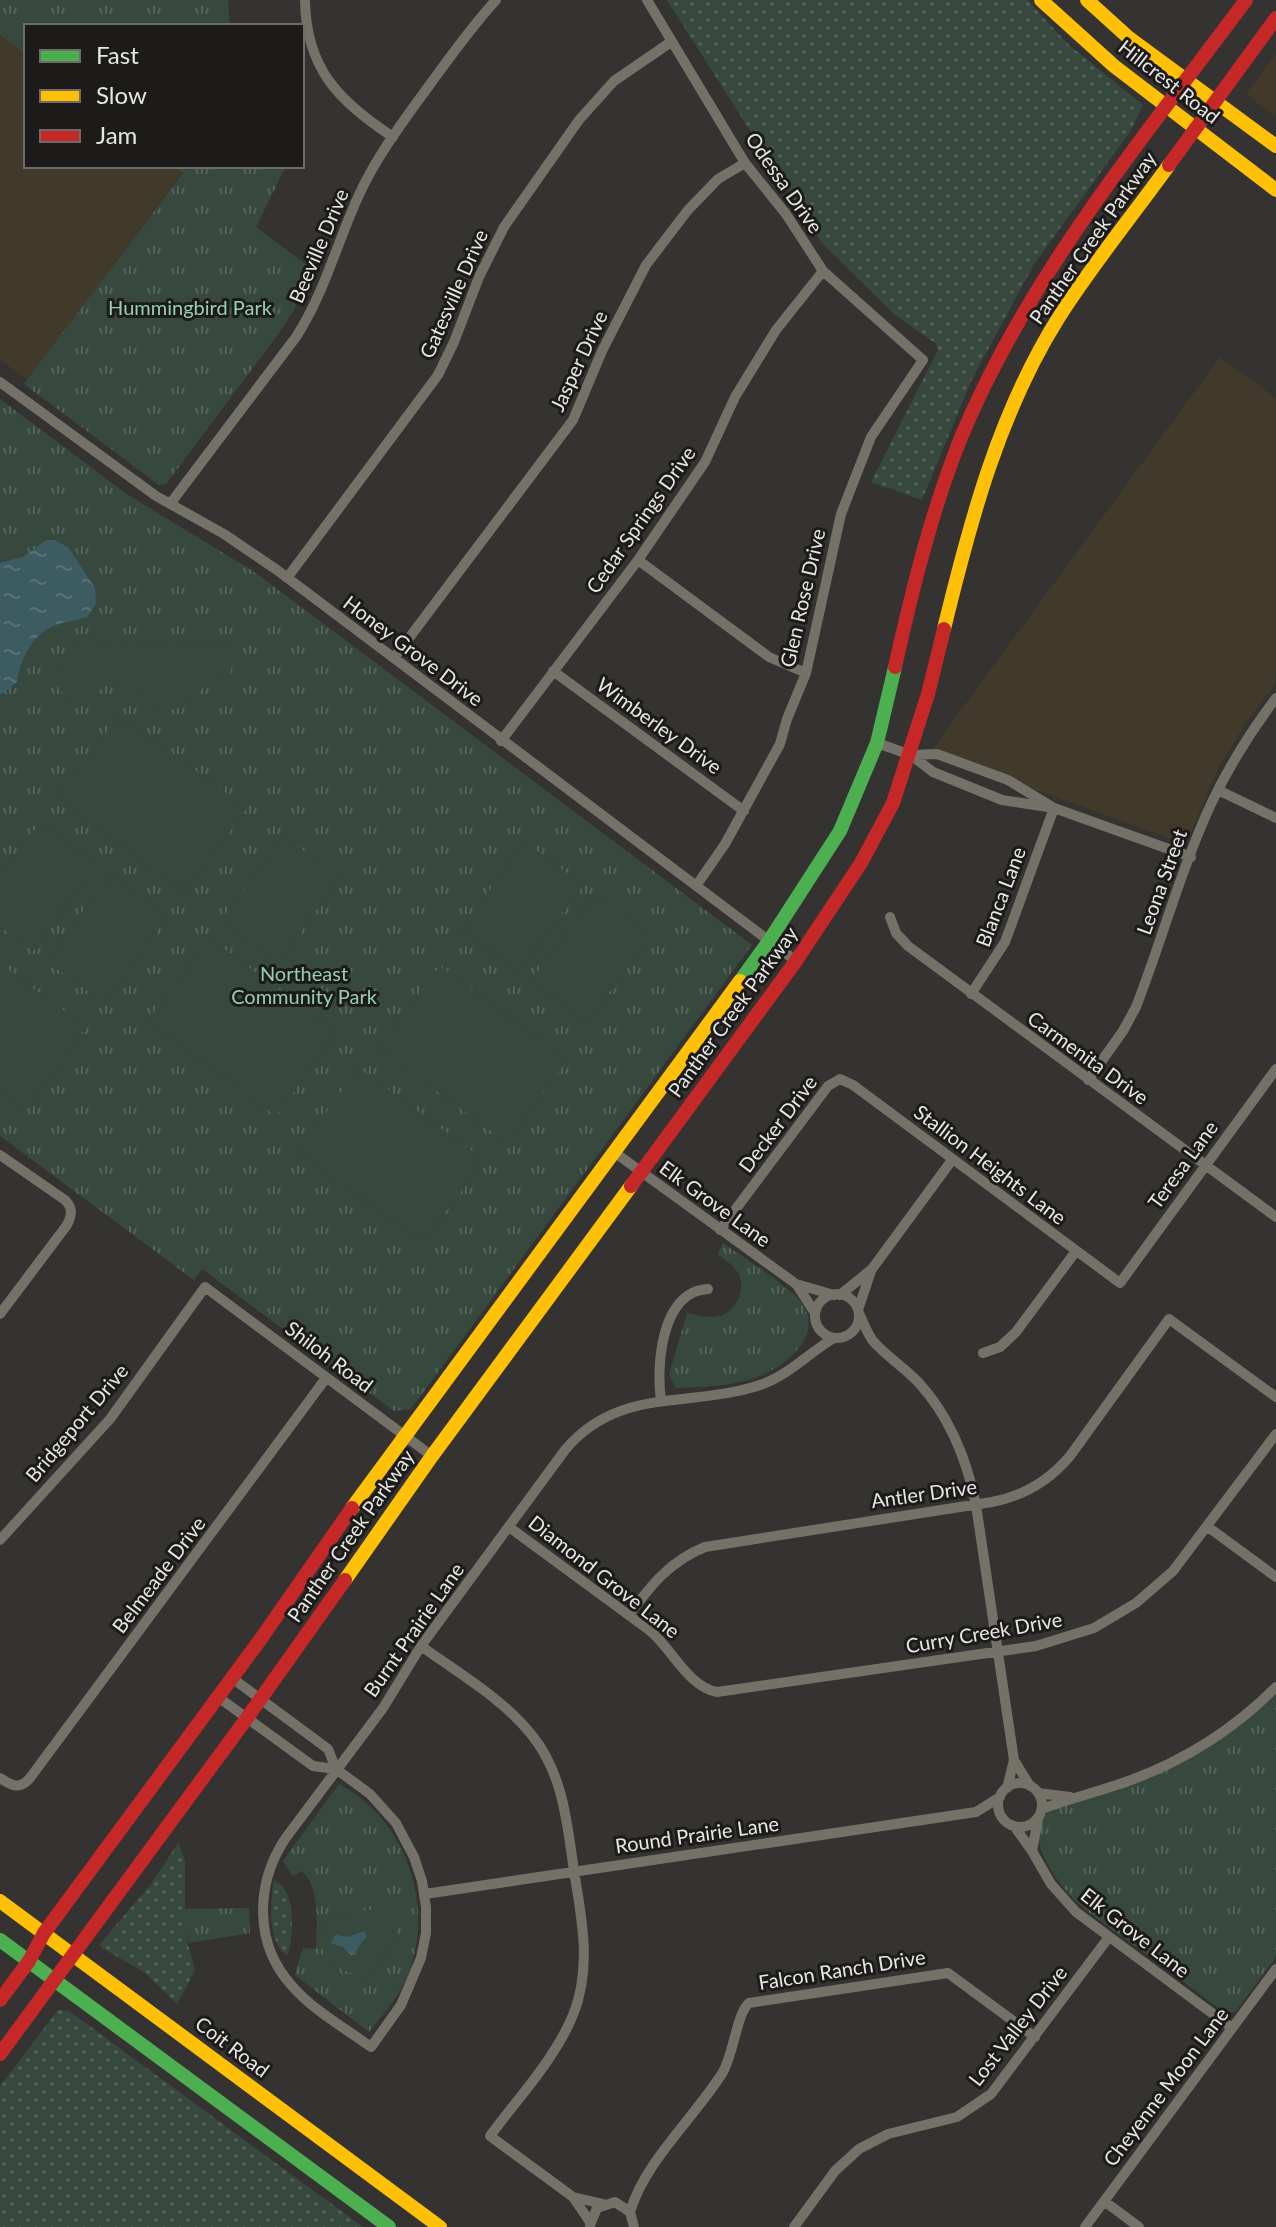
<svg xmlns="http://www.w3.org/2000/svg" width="1276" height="2227" font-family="Lato,sans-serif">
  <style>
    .commercial { fill: #42392b }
    .education { fill: #41392a }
    .grass { fill: url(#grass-dots) }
    .park { fill: url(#park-tufts) }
    .pitch { fill: #37493f }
    .water { fill: url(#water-ripples) }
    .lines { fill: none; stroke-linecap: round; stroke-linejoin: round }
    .street { stroke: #747168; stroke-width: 10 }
    .fast { stroke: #4caf50; stroke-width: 14 }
    .slow { stroke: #ffc107; stroke-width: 14 }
    .jam { stroke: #c62828; stroke-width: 14 }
    .labels { text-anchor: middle; stroke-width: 6; stroke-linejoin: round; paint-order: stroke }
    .street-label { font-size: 20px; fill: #e6e6e4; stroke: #1c1b1a }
    .park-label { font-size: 20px; fill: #97cfb2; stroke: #1c1b1a }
  </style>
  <defs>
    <pattern id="grass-dots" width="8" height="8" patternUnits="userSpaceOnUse" patternTransform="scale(2)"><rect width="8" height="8" fill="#37493f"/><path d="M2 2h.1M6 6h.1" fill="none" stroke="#54635b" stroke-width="1.8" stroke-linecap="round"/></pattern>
    <pattern id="park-tufts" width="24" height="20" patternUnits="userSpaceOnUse" patternTransform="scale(2)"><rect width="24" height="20" fill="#37493f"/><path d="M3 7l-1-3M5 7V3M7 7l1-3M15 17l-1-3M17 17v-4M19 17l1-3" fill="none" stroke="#54635b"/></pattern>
    <pattern id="water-ripples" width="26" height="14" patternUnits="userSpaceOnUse" patternTransform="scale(2)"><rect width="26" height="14" fill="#3c5c62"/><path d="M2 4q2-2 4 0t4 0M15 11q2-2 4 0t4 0" fill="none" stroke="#587378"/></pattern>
  </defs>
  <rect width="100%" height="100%" fill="#343332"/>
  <path class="commercial" d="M 1276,54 L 1276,117 L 1246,94 Z"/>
  <path class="education" d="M 0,35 L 26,55 L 26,166 L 175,166 L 183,172 L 28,380 L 0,360 Z
    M 1220,357 L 1276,398 L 1276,683 L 1245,724 L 1218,769 L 1188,839 L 1180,842 L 1025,786 L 1010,775 L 933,748 Z"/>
  <path class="grass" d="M 667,0 L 1027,0 L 1069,45 L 1143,105 L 1130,132 L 1034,264 L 972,379 L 922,500 L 871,482 L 938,350 L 935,343 L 894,314 L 821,242 Z
    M 178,1843 L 185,1860 L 185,1933 L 195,1970 L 177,2004 L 144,1972 L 102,1948 L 100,1944 L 151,1884 Z
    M 276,1881 C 297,1893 293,1934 288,1954 L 285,1955 C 267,1937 271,1906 273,1883 Z
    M 58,2010 L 69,2011 L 363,2227 L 0,2227 L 0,2086 Z"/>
  <path class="park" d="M 0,0 L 228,0 L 230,26 L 26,26 L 26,55 L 0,35 Z
    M 175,166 L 286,166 L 256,227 L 311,268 L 294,310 L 279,333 L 166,484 L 159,485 L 24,384 L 183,173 Z
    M 0,399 L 128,495 L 253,571 L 752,945 L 411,1409 L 394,1411 L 202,1269 L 194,1280 L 0,1136 Z
    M 723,1243 C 741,1256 789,1286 801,1302 C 826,1336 784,1368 755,1378 C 730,1386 702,1387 676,1388 L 669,1375 L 687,1313 C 697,1315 708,1319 719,1316 C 737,1312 748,1287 737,1271 C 732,1264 723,1259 718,1254 Z
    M 1276,1695 L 1276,1957 L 1235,2012 L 1225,2013 C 1192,1988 1160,1964 1127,1940 C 1111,1928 1093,1917 1078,1903 C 1057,1884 1014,1827 1056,1807 C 1073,1798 1096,1797 1115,1791 C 1176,1769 1228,1739 1276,1695 Z
    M 339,1784 C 404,1818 434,1900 410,1970 C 401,1994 385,2013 369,2032 L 295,1975 L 303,1948 L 316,1949 C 317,1925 320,1888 302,1871 L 293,1876 L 283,1861 Z
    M 249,1908 L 250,1933 L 189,1943 L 185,1933 L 185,1909 Z"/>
  <path class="pitch" d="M 76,639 L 233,647 L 230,677 L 207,675 C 205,680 203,688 200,692 C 189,709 161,717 146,702 C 141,698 139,692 134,688 C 117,673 97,689 86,702 L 71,702 L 58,688 L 58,672 L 69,659 Z
    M 119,715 L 247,808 L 186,892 L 58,798 Z
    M 40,822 L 98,864 L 33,951 L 0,927 L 0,877 Z
    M 283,836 L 340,877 L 278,963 L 221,920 Z
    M 525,842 L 583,885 L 518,971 L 461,929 Z
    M 110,874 L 168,916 L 104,1003 L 46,961 Z
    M 596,894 L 652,936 L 587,1022 L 530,981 Z
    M 209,938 L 337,1032 L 276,1116 L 147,1021 Z
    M 0,964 L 86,1027 L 25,1111 L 0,1092 Z
    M 440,966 L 568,1059 L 506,1142 L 379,1049 Z
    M 359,1068 L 484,1160 L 423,1243 L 298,1151 Z
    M 378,1908 L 390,1909 L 398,1923 L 392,1947 L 368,1980 L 334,1966 L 317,1942 L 333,1916 Z"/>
  <path class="water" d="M 46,540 L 54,540 L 68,547 L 95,588 L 96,603 L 88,616 C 78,621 67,621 56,625 C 32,635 21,657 17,682 L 0,695 L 0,563 L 23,557 Z
    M 364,1931 L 367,1937 L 360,1944 L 355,1955 L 351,1955 L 343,1947 L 331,1943 L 335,1935 L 349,1937 Z"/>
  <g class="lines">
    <path class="street" d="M 305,0 C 306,68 338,101 393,137
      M 647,0 L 745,163 L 786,214 L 823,271 L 923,360 L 871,437 L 841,514 L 806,673 L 787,719 L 780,744 L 725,844 L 696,886
      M 0,382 L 156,496 L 224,534 L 277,570 L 796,961
      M 170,504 L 296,337 C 324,294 337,243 358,197 C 377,155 405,119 431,83 C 452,54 472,26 496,0
      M 638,560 L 769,657 L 806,673
      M 287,578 L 438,375 L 454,342 L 479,277 L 504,227 L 579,120 L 614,81 L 671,42
      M 394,658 L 573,420 L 602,351 L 646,265 L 688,210 L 718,179 L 745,163
      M 553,671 L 744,811
      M 501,741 L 638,560 L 705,462 L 735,397 L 776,330 L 823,271
      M 877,743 L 911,755 L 933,772 L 1002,800 L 1048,807
      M 911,755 L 937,754 L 1008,780 L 1054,808 L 1191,857
      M 1218,790 L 1276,818
      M 890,917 L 896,933 L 908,946 L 1276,1217
      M 971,994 L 1005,942 L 1054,808
      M 1088,1080 L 1123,1031 L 1136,1007 C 1162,940 1181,869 1211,804 C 1229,766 1251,731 1276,698
      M 614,1152 L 796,1284 L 834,1295
      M 0,1155 L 65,1200 C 73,1208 72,1215 67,1225 L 0,1314
      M 720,1230 L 828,1086 L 840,1079 L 853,1085 L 1120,1283 L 1276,1069
      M 797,1285 L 815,1313
      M815 1316a22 22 0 1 1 44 0a22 22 0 1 1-44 0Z
      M 840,1295 L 872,1269 L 952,1160
      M 858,1310 L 871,1271
      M 859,1313 C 863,1322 867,1333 873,1341 C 886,1356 905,1368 919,1383 C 950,1417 967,1460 976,1505 L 1014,1760 L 1007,1788
      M 983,1353 L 1000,1347 L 1016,1332 L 1076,1251
      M 661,1401 C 656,1366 661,1291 708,1289
      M 509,1527 L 649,1630 C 671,1647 688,1687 717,1692 L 1036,1646 L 1094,1628 L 1136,1603 L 1173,1571 L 1276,1434
      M 1208,1527 L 1276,1577
      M 0,1540 L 110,1419 L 205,1287 L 432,1456
      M 629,1615 C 651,1585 670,1561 705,1547 L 992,1502 C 1024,1496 1049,1481 1070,1456 L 1169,1319 L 1276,1397
      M 421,1646 C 458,1673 502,1698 531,1734 C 563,1773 567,1822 574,1871 C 582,1920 592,1968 573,2015 C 555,2059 518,2098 490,2136 L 573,2197 L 590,2222
      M 232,1678 L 328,1749 L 336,1769
      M 218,1697 L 313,1766 L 336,1769 L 370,1794 L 396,1823 L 414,1857 L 422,1881 L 426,1907 L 426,1933 L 421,1958 L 401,2005 L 371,2047 C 345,2028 314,2011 293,1987 C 254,1945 255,1885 285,1839 L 383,1708 L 421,1646 L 565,1450 C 619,1385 692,1409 763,1384 C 790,1374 810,1352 834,1338
      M 1014,1760 L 1030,1786
      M 0,1778 C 12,1786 20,1790 30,1778 L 326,1378
      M998 1805a22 22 0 1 1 44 0a22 22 0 1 1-44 0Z
      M 1038,1793 L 1070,1797
      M 1042,1809 C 1071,1798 1101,1791 1131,1780 C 1185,1760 1235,1728 1276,1687
      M 1014,1826 L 1032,1851 L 1051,1884 L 1076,1912 L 1232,2028
      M 1032,1851 L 1038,1819
      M 425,1894 L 976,1812 L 1000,1797
      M 573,2197 L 603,2204
      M 1104,2201 L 1139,2227
      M 630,2212 C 645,2161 695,2117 723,2072 C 734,2052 737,2013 749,2003 L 948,1973 L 1035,2037
      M 590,2225 L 597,2208 L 615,2202 L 630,2212 L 634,2227
      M 794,2227 L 835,2171 L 859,2149 L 888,2134 L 957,2117 L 991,2094 L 1109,1937
      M 1085,2227 L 1276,1969"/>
    <path class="fast" d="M 740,981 L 769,941 L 840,831 L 877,743 L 895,667
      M 0,1940 L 389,2227"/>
    <path class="slow" d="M 1041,0 L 1114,66 L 1276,190
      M 1087,0 L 1129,38 L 1276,146
      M 944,629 C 970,522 999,412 1059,317 C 1092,265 1133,215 1169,165
      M 352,1508 L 740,981
      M 345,1580 L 432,1456 L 631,1186
      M 0,1901 L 440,2227"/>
    <path class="jam" d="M 1169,165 L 1276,18
      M 895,667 C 912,591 931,513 960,440 C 1027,277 1142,140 1246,0
      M 631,1186 L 796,961 L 861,863 L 893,803 L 928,694 L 944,629
      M 0,2000 L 29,1961 L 44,1933 L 260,1640 L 352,1508
      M 0,2054 L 247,1718 L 345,1580"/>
  </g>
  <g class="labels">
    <g class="street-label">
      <text transform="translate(1169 82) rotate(38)" y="7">Hillcrest Road</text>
      <text transform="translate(784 183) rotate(55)" y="7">Odessa Drive</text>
      <text transform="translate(1093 238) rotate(-55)" y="7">Panther Creek Parkway</text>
      <text transform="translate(319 246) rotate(-67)" y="7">Beeville Drive</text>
      <text transform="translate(454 294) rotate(-66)" y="7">Gatesville Drive</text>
      <text transform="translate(579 361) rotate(-65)" y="7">Jasper Drive</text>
      <text transform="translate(641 520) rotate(-55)" y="7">Cedar Springs Drive</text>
      <text transform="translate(803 598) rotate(-77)" y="7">Glen Rose Drive</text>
      <text transform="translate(413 651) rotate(37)" y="7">Honey Grove Drive</text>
      <text transform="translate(659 726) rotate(36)" y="7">Wimberley Drive</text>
      <text transform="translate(1162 882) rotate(-70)" y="7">Leona Street</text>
      <text transform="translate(1001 897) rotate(-69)" y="7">Blanca Lane</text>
      <text transform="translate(733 1012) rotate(-54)" y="7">Panther Creek Parkway</text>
      <text transform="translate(1088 1058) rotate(36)" y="7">Carmenita Drive</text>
      <text transform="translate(778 1124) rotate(-53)" y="7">Decker Drive</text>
      <text transform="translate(990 1165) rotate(37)" y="7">Stallion Heights Lane</text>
      <text transform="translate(1183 1165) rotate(-54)" y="7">Teresa Lane</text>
      <text transform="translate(715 1204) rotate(36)" y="7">Elk Grove Lane</text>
      <text transform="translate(329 1357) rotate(37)" y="7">Shiloh Road</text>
      <text transform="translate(77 1423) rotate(-50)" y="7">Bridgeport Drive</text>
      <text transform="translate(924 1494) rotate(-8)" y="7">Antler Drive</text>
      <text transform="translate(351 1536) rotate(-55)" y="7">Panther Creek Parkway</text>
      <text transform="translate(159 1575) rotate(-53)" y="7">Belmeade Drive</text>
      <text transform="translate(604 1577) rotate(38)" y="7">Diamond Grove Lane</text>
      <text transform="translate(414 1630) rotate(-55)" y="7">Burnt Prairie Lane</text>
      <text transform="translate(984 1633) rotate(-10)" y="7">Curry Creek Drive</text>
      <text transform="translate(697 1835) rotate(-8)" y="7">Round Prairie Lane</text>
      <text transform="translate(1135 1933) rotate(38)" y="7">Elk Grove Lane</text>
      <text transform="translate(842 1970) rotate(-9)" y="7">Falcon Ranch Drive</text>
      <text transform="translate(1018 2026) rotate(-52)" y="7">Lost Valley Drive</text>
      <text transform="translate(232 2047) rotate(37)" y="7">Coit Road</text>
      <text transform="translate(1166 2087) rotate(-53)" y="7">Cheyenne Moon Lane</text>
    </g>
    <g class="park-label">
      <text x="190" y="315">Hummingbird Park</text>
      <text x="304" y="981">Northeast<tspan x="304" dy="23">Community Park</tspan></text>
    </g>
  </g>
  <rect x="24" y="24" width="280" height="144" fill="#1c1b1a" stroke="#6d6c6b" stroke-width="2"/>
  <rect x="40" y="50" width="40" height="12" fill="#4caf50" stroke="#6d6c6b" stroke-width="2"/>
  <text x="96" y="64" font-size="24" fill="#e6e6e4">Fast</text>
  <rect x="40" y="90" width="40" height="12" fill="#ffc107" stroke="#6d6c6b" stroke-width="2"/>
  <text x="96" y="104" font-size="24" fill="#e6e6e4">Slow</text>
  <rect x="40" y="130" width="40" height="12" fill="#c62828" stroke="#6d6c6b" stroke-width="2"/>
  <text x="96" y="144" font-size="24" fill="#e6e6e4">Jam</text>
</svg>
